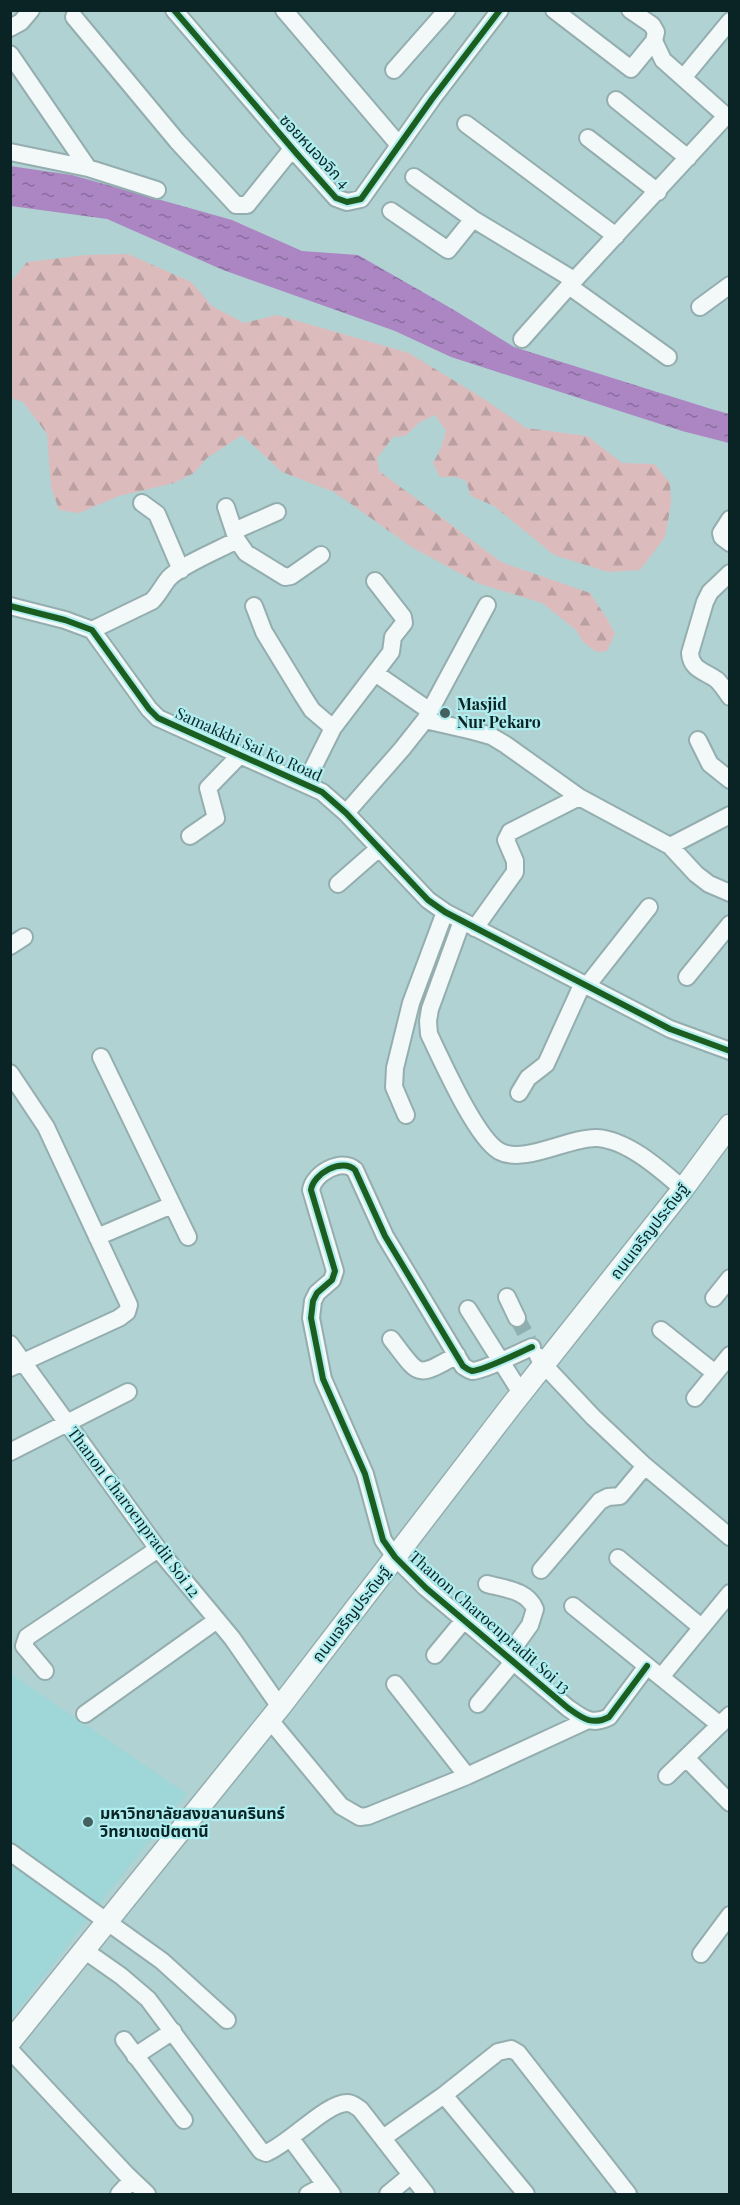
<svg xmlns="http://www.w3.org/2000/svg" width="740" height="2205" font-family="'Playfair Display','Noto Sans Thai',serif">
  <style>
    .built { fill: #9fd6d8 }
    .forest { fill: url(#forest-firs) }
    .water { fill: url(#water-ripples) }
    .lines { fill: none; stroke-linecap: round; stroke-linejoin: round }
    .minor-tunnel { stroke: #90afb0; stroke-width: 16; stroke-dasharray: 16 8; stroke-linecap: butt }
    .minor-casing { stroke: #94aeaf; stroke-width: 20 }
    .major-casing { stroke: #94aeaf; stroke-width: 24 }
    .minor { stroke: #f3f8f8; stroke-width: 16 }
    .major { stroke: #f3f8f8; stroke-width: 21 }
    .cycleway-casing { stroke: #afedef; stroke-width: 10 }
    .cycleway { stroke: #1b5e20; stroke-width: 6 }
    .poi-dot { fill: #446061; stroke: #afedef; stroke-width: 2 }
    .labels { text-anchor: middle; stroke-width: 4.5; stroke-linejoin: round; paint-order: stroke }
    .street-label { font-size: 16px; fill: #0a2324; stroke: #afedef }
    .poi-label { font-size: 16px; font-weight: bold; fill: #0a2324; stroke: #afedef; text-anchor: start }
  </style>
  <defs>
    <pattern id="forest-firs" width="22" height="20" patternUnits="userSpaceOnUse" patternTransform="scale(1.5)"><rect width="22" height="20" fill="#dcbbbc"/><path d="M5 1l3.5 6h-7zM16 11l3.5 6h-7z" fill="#bba0a1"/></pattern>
    <pattern id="water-ripples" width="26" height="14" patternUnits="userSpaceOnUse" patternTransform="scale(1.5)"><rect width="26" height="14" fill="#ab86c2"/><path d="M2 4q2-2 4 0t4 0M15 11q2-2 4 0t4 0" fill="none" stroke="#896d9d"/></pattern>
  </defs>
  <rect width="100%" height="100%" fill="#b1d2d3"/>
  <path class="built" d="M 11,1674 L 187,1794 L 103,1899 L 11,2019 Z"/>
  <path class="forest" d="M 128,254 L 191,282 L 212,306 L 244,323 L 277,315 L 409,353 L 484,399 L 526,428 L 587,436 L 622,463 L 654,464 L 670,483 L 671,504 L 665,537 L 640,570 L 608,572 L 554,555 L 494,506 L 471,496 L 466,481 L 457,477 L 440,477 L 433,463 L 441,448 L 446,431 L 435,415 L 420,422 L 405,436 L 393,437 L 377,458 L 379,471 L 501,562 L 590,593 L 608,620 L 615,634 L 607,651 L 597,652 L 583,642 L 576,630 L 542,603 L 480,584 L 413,548 L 334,492 L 282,472 L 242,435 L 207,458 L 194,473 L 174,483 L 119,496 L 79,513 L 59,510 L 51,487 L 47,434 L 23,402 L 11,398 L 11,282 L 27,262 L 86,255 Z"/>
  <path class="water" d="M 10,166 L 72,175 L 232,220 L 302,251 L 358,255 L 454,310 L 514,347 L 708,408 L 729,414 L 729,443 L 682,431 L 451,357 L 395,331 L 223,270 L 107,219 L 11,206 Z"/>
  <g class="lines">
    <path class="minor-tunnel" d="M 517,1318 L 529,1340"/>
    <g class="minor-casing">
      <path id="minor" d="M 174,10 L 297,154 L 336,198 L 347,202 L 361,199 L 432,99 L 500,10
        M 284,10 L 399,145
        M 554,10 L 631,69 L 654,41
        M 74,17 L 177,141 L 236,205 L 247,205 L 292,149
        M 10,28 L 21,22 L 31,10
        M 10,54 L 88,168
        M 394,70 L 447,10
        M 683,78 L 730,21
        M 616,100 L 688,158
        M 466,124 L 616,236
        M 588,138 L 658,192
        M 10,152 L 88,168 L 157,190
        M 414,177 L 473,219 L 574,280
        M 391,211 L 448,250 L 473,219
        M 569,286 L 668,357
        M 700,307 L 730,285
        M 522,339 L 569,286 L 726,116 L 663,60 L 654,41 L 656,32 L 652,25 L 630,10
        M 142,503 L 157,514 L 181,570
        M 730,519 L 721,533 L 722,537 L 730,543
        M 234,531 L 277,512
        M 237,540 L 246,553 L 285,577 L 291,576 L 321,555
        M 730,573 L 710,592 L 705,602 L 690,653 C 691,670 705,671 717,680 C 722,685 726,691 730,697
        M 10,606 L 65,620 L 92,630 L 149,709 L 158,718 L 322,792 L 346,813 L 428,900 L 445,912 L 670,1029 L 730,1051
        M 254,606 L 264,632 L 303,696 L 312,710 L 333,728 L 305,784
        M 92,630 L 152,601 C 159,594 163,585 169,578 C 183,564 219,550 237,540 L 226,507
        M 375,673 L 430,711
        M 425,720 L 473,731 L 491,736 L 506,745 L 579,797 L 670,846 L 696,874 L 709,884 L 730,893
        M 333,728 L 391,652 L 393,637 L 404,623 L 403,617 L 375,581
        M 698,740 L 710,764 L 730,780
        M 346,813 L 402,749 L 425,720 L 487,605
        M 190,836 L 216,818 L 208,788 L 240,755
        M 670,846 L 730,815
        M 338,884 L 378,849
        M 462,921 L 430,1009 L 428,1021 L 429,1034 C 442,1061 476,1138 499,1151 C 524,1165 569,1137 597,1138 C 628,1140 661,1170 683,1189
        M 475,928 L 515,872 L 515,861 L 506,840 L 510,832 L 579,797
        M 10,946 L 24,937
        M 687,977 L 730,924
        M 586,987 L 649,907
        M 101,1057 L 188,1237
        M 10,1073 L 46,1127 L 129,1305 L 127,1312 L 119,1318 L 10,1368
        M 519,1093 L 528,1078 L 546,1064 L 582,985
        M 406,1115 L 394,1087 L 395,1068 L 411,1003 L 445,912
        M 97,1237 L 172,1205
        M 507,1297 L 517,1318
        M 714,1298 L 730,1278
        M 468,1309 L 521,1393
        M 661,1330 L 715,1373
        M 391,1339 C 420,1376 415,1379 457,1355
        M 10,1344 L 158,1549 L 232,1638 L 280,1707
        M 532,1347 C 520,1352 483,1371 472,1371 C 468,1370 466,1368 463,1366 L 385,1236 L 355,1170 C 342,1157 313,1174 311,1190 L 335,1271 L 332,1280 L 317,1293 L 313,1301 L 311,1318 L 323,1379 L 365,1474 L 383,1540 L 395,1557 L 426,1588 L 568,1708 C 582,1718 592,1726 609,1717 L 647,1666
        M 538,1356 L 544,1365 L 593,1417 L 645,1466 L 730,1537
        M 695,1398 L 730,1355
        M 10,1452 L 128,1392
        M 618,1558 L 701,1627
        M 541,1570 L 600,1501 L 608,1497 L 620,1496 L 645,1466
        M 487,1584 C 505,1589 527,1590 535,1609 L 530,1625 L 507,1657
        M 573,1606 L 720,1725
        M 435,1655 L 464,1620
        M 45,1671 L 24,1646 L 27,1637 L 158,1549
        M 661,1677 L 730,1593
        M 395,1684 L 467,1776
        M 478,1704 L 513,1662
        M 85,1714 L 217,1620
        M 269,1719 L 341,1806 L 360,1817 L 368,1816 L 467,1776 L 586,1721
        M 686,1758 L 730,1803
        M 667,1776 L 730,1715
        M 10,1852 L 162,1961 L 227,2020
        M 84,1950 L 121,1976 L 148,1999 L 261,2151 L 266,2153 C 289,2144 326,2103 347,2103 C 353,2103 355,2106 360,2109 L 426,2194
        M 701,1954 L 730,1915
        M 124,2040 L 184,2120
        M 10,2050 L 126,2174 L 147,2194
        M 135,2056 L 173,2031
        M 444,2095 L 526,2194
        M 383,2138 L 444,2095 L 498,2052 L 511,2049 L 518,2053 L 628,2194
        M 291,2139 L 332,2194
        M 119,2194 L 132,2180
        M 308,2194 L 325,2185
        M 388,2194 L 411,2175"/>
    </g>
    <g class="major-casing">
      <path id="major" d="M 10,2042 L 280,1707 L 511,1406 L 683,1189 L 730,1125"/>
    </g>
    <use href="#minor" class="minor"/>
    <use href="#major" class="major"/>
    <g class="cycleway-casing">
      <path id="cycleway" d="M 174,10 L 297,154 L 336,198 L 347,202 L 361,199 L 432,99 L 500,10
        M 10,606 L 65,620 L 92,630 L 149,709 L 158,718 L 322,792 L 346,813 L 428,900 L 445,912 L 670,1029 L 730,1051
        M 532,1347 C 520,1352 483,1371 472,1371 C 468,1370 466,1368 463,1366 L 385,1236 L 355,1170 C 342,1157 313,1174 311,1190 L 335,1271 L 332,1280 L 317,1293 L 313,1301 L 311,1318 L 323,1379 L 365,1474 L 383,1540 L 395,1557 L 426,1588 L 568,1708 C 582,1718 592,1726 609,1717 L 647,1666"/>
    </g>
    <use href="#cycleway" class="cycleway"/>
  </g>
  <g class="poi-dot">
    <circle cx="445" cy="713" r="6"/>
    <circle cx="88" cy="1822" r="6"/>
  </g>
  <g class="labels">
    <g class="street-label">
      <text transform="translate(315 151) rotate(47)" y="6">ซอยหนองจิก 4</text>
      <text transform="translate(249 744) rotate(24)" y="6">Samakkhi Sai Ko Road</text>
      <text transform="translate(649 1231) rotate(-52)" y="6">ถนนเจริญประดิษฐ์</text>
      <text transform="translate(134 1512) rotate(53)" y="6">Thanon Charoenpradit Soi 12</text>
      <text transform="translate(351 1614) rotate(-52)" y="6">ถนนเจริญประดิษฐ์</text>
      <text transform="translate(490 1622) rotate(41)" y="6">Thanon Charoenpradit Soi 13</text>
    </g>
    <g class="poi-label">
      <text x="457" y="710">Masjid<tspan x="457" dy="18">Nur Pekaro</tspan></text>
      <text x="100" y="1819">มหาวิทยาลัยสงขลานครินทร์<tspan x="100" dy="18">วิทยาเขตปัตตานี</tspan></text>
    </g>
  </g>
  <rect width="740" height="2205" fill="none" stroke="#0a2324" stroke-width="24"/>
</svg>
